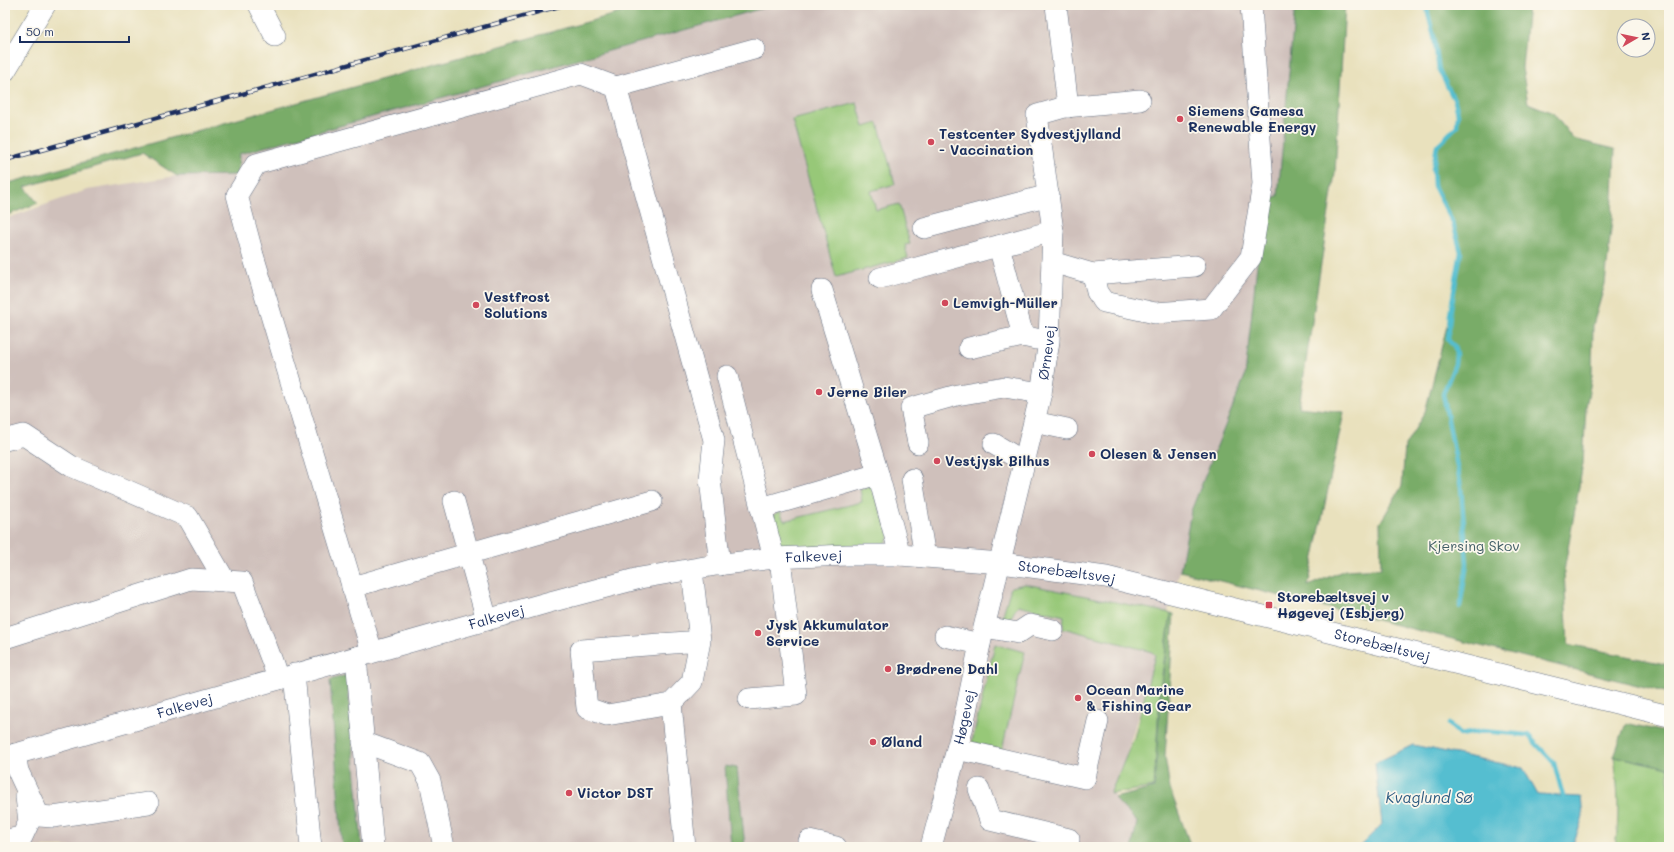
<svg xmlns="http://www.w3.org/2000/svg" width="1674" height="852" font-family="Mali,sans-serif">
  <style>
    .industrial { fill: #cfc0bb }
    .green { fill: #97c878; stroke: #597c6b }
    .forest { fill: #79ac68; stroke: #4a6e63 }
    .water { fill: #54bed0; stroke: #387697 }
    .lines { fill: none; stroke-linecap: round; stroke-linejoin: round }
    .stream { stroke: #54bed0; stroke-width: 4.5 }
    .minor-casing { stroke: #636d7f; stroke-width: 22 }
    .minor { stroke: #fff; stroke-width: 21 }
    .rail-casing { stroke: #1b2f5e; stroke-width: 4.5 }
    .rail { stroke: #fbf7ec; stroke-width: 3; stroke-dasharray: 9; stroke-linecap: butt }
    .poi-dot { fill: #d1495b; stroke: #fbf7ec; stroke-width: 1.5 }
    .labels { text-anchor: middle; stroke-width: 3.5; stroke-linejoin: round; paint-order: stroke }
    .poi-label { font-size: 14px; font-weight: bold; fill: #1b2f5e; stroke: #fbf7ec; text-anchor: start }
    .street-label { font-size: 14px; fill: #1b2f5e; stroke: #fbf7ec }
    .park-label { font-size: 14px; fill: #405d66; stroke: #fbf7ec }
    .water-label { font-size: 15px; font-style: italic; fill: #2c5a80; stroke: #fbf7ec }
  </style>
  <rect width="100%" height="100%" fill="#fbf7ec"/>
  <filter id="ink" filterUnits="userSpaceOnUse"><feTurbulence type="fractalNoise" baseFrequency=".025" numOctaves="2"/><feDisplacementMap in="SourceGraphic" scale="8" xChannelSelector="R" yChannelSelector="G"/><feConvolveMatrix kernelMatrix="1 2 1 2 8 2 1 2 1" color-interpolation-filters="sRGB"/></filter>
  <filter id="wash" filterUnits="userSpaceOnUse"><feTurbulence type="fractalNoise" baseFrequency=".012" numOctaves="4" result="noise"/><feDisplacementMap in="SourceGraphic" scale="16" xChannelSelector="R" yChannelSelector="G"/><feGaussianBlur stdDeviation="0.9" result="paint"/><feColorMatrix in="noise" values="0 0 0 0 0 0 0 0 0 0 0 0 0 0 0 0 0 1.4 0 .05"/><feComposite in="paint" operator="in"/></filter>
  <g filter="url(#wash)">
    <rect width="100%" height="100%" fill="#e9e1bd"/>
    <path class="industrial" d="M 774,5 L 1295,5 L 1278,196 L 1264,200 L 1245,376 L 1180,571 L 1114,798 L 1137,822 L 1132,847 L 5,847 L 5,219 L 87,190 L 177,176 L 238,175 L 239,154 Z"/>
    <path class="green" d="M 857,103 L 864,127 L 878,123 L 895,184 L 871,191 L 876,210 L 899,204 L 910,244 L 905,245 L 908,258 L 836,277 L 792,120 Z
      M 871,485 L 890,536 L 885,544 L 786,548 L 781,547 L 770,517 L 780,511 L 784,521 L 862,502 L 860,489 Z
      M 1025,584 L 1171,613 L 1160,688 L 1154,787 L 1110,794 L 1134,738 L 1155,655 L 1152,652 L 1063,628 L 1064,616 L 1018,605 L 1006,626 L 1000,625 L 1011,587 Z
      M 995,644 L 1025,652 L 1002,750 L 972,742 Z
      M 1614,756 L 1669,768 L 1669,847 L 1615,847 C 1620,817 1618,786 1614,756 Z"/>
    <path class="forest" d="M 648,5 L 774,5 L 239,154 L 238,175 L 177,176 L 142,153 L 25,187 L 38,203 L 5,216 L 5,184 Z
      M 1295,5 L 1345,5 L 1335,173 L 1299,407 L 1344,412 L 1308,586 L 1345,570 L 1381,568 L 1380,523 L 1402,486 L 1405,446 L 1425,412 L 1450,314 L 1461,252 L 1453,223 L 1434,186 L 1433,169 L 1437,146 L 1457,127 L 1458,114 L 1455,101 L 1439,70 L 1434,37 L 1425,6 L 1528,5 L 1522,68 L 1528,103 L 1553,113 L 1573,139 L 1615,149 L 1612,220 L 1605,284 L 1593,325 L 1592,376 L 1586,407 L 1583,464 L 1564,571 L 1568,644 L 1665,664 L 1669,685 L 1669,693 L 1180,571 L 1191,511 L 1245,376 L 1264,200 L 1278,196 Z
      M 1171,613 L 1174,614 L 1165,757 L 1170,789 L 1191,847 L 1132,847 L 1137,822 L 1114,798 L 1154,788 L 1161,688 Z
      M 347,675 L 362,847 L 342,847 L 330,680 Z
      M 1626,723 L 1669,733 L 1669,768 L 1614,756 Z
      M 725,766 L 737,768 L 745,847 L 731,847 Z"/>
    <path class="water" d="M 1413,745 L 1523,768 L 1538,795 L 1581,797 L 1583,817 L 1572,847 L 1359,847 L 1382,824 L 1375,763 Z"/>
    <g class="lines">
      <path class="stream" d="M 1426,5 L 1434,37 L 1439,70 L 1455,101 L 1458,114 L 1457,126 L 1437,146 L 1433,169 L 1434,186 L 1453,223 L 1461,252 L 1450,314 L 1448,340 L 1454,346 L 1456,354 L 1455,364 L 1443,394 L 1461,487 L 1467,564 L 1460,607
        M 1449,724 L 1460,735 L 1482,731 L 1528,735 L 1554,763 L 1563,796 L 1563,801"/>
    </g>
  </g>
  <g filter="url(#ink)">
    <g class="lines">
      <g class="minor-casing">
        <g id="minor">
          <path d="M 259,5 L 275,36"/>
          <path d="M 1056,5 L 1068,107"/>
          <path d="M 5,71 L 45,5"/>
          <path d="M 924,228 L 1049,195"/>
          <path d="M 999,246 L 1023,336"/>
          <path d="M 1052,262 L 1093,274 L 1195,266"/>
          <path d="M 1093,274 L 1097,292 L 1104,302 L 1155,313 L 1211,309 L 1251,257 L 1263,184 L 1251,5"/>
          <path d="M 880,278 L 1053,231"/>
          <path d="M 822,290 L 877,470 L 900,555"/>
          <path d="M 969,348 L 1023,336 L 1036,339"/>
          <path d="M 727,376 L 774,558"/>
          <path d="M 1034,422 L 1067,429"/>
          <path d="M 5,440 L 24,435 L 71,466 L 188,517 L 225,581"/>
          <path d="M 918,443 L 911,408 L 957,395 L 1004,387 L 1041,393"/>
          <path d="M 994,444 L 1014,456 L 1026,459"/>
          <path d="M 912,479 L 925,557"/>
          <path d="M 454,501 L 487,620"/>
          <path d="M 761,508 L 878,474"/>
          <path d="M 720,565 L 710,479 L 714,440 L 616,87 L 754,49"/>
          <path d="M 692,570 L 700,641 L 692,682 L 671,704 L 607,715 L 587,708 L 581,650 L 700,641"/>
          <path d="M 352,587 L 652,501"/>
          <path d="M 985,627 L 1018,633 L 1030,625 L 1053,630"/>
          <path d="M 945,636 L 980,644"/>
          <path d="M 5,638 L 191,579 L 242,582 L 272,661 L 278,679"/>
          <path d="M 372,652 L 253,255 L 237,195 L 256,164 L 581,74 L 616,87"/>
          <path d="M 356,657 L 373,847"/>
          <path d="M 294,674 L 311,847"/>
          <path d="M 749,699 L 796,695 L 780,558"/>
          <path d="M 671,704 L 685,847"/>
          <path d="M 363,742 L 420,763 L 430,781 L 444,847"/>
          <path d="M 957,749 L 1085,778 L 1098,721"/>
          <path d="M 15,754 L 18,771 L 39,816 L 53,817 L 148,803"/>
          <path id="s1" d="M 5,757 L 546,603 L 640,578 L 716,565 L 774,558 L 847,555 L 900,555 L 1001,563 L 1106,577 L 1669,716"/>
          <path d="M 979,789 L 990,820 L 1069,839 L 1068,847"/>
          <path d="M 5,840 L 22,837 L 29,822 L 26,797"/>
          <path d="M 809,841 L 836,847"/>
          <path id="s2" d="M 931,847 L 962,730 L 980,644 L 1041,393 L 1049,341 L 1053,231 L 1037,115 L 1065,107 L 1140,100"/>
        </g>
      </g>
      <use href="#minor" class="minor"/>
      <g class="rail-casing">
        <path id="rail" d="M 5,160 L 563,5"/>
      </g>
      <use href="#rail" class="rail"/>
    </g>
  </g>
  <g class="poi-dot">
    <circle cx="1180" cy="119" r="4"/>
    <circle cx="931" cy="142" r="4"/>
    <circle cx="945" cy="303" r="4"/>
    <circle cx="476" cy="305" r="4"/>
    <circle cx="819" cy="392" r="4"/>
    <circle cx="1092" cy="454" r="4"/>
    <circle cx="937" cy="461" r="4"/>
    <rect x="1265" y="601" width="8" height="8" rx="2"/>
    <circle cx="758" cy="633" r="4"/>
    <circle cx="888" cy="669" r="4"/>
    <circle cx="1078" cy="698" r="4"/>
    <circle cx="873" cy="742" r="4"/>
    <circle cx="569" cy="793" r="4"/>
  </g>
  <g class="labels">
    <g class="poi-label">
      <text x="1188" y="116">Siemens Gamesa<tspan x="1188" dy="16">Renewable Energy</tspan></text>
      <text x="939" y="139">Testcenter Sydvestjylland<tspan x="939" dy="16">- Vaccination</tspan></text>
      <text x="484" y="302">Vestfrost<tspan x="484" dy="16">Solutions</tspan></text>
      <text x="953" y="308">Lemvigh-Müller</text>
      <text x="827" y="397">Jerne Biler</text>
      <text x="1100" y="459">Olesen &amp; Jensen</text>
      <text x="945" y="466">Vestjysk Bilhus</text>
      <text x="1277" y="602">Storebæltsvej v<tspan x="1277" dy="16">Høgevej (Esbjerg)</tspan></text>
      <text x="766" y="630">Jysk Akkumulator<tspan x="766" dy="16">Service</tspan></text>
      <text x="896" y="674">Brødrene Dahl</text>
      <text x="1086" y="695">Ocean Marine<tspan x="1086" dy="16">&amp; Fishing Gear</tspan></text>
      <text x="881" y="747">Øland</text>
      <text x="577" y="798">Victor DST</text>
    </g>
    <g class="street-label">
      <text dy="5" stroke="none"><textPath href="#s2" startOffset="508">Ørnevej</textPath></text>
      <text dy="5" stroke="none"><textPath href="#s1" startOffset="835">Falkevej</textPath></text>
      <text dy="5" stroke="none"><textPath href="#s1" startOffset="1089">Storebæltsvej</textPath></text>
      <text dy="5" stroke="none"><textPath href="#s1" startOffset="511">Falkevej</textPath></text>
      <text dy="5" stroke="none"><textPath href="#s1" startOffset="1413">Storebæltsvej</textPath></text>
      <text dy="5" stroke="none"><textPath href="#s1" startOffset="187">Falkevej</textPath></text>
      <text dy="5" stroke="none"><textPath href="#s2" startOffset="134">Høgevej</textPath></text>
    </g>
    <g class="park-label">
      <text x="1474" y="551">Kjersing Skov</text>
    </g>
    <g class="water-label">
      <text x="1429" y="803">Kvaglund Sø</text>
    </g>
  </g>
  <rect width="1674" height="852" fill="none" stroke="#fbf7ec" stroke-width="20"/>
  <g transform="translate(1636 38) rotate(81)"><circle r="19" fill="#fbf7ec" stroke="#a1a7b3"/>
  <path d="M0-3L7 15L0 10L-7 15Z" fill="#d1495b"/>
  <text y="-6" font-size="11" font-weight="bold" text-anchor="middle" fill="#1b2f5e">N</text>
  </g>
  <path d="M20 36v6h109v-6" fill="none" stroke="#1b2f5e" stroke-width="2"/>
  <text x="26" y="36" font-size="12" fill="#1b2f5e" stroke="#fbf7ec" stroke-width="3" paint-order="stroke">50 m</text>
</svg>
